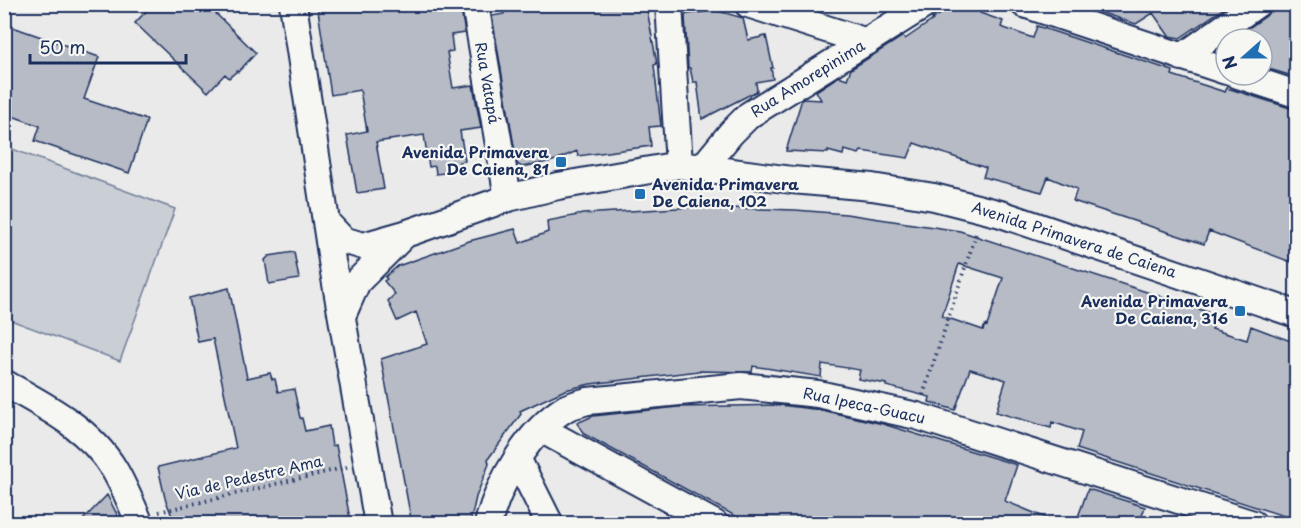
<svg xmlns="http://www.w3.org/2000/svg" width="1301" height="528" font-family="'Playpen Sans',sans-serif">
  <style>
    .green { fill: #caced5; stroke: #727e9a; stroke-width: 1.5 }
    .building { fill: #b6bbc6; stroke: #1b2f5e; stroke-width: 1.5; fill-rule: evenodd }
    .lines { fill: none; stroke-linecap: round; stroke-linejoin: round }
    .minor-casing { stroke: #1b2f5e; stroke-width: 30 }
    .path { stroke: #1b2f5e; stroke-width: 4; stroke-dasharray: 1.5 4.5; stroke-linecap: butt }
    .minor { stroke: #f6f6f2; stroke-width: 26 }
    .poi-dot { fill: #1f6fb2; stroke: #f6f6f2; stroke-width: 2 }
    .labels { text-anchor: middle; stroke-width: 4.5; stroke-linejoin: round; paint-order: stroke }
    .street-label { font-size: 15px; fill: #1b2f5e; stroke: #f6f6f2 }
    .poi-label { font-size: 15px; font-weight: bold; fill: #1b2f5e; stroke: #f6f6f2; text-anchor: end }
  </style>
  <rect width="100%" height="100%" fill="#e9eae9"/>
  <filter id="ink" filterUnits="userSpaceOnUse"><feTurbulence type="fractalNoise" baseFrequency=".0167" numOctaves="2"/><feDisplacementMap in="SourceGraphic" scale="12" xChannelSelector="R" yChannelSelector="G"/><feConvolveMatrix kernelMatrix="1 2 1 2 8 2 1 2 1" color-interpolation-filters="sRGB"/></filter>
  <g filter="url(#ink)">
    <path class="green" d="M 4,146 L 175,209 L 120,361 L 5,318 Z"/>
    <path class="building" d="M 153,4 L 206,4 L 256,53 L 238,72 L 237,71 L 229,78 L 225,74 L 208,92 L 135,23 Z
      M 317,4 L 460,4 L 465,33 L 451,35 L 453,51 L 447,52 L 453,88 L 473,85 L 481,128 L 460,131 L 465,161 L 459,162 L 461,171 L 436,174 L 435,166 L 429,167 L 424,135 L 376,142 L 384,189 L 357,193 L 347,135 L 367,131 L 360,90 L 331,95 Z
      M 502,4 L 646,4 L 657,64 L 654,65 L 661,126 L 649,127 L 651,146 L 578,156 L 577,151 L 553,161 L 522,167 L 517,164 L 492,16 L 504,14 Z
      M 957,4 L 970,4 L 982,8 L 980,13 L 1003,21 L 1001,27 L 1033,38 L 1037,26 L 1173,71 L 1172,75 L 1225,92 L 1227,88 L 1296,110 L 1296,264 L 1209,231 L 1204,244 L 1073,201 L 1077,189 L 1048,177 L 1042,192 L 983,177 L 986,168 L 914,143 L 908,158 L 861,151 L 859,154 L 844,150 L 843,155 L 828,151 L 828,153 L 786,151 L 802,99 L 821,100 L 816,91 L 839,76 L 847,79 L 851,69 L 903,36 L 905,39 L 933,20 L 932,19 Z
      M 1088,4 L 1230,4 L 1180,38 L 1169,36 L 1153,13 L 1136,24 L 1087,8 Z
      M 1272,4 L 1296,4 L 1296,77 L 1262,67 L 1262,39 L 1253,39 L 1243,32 L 1266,16 L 1270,11 Z
      M 704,7 L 743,18 L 748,40 L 766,36 L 773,68 L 771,68 L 773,79 L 756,82 L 757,91 L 702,119 L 697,82 L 693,82 L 690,68 L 688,68 L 685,16 L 687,14 L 704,12 Z
      M 4,24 L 99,57 L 84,99 L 147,120 L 129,173 L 35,141 L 40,126 L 4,113 Z
      M 693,207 L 795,210 L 846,214 L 960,231 L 1217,315 L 1212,329 L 1247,340 L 1251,326 L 1296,343 L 1296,520 L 1077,449 L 1082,432 L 1052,422 L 1051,428 L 996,412 L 1006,380 L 970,369 L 955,410 L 929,402 L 930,397 L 886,386 L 886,384 L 858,379 L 860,370 L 822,364 L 821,377 L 753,366 L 752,372 L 699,371 L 590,384 L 565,390 L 520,411 L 521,414 L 488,459 L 489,464 L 476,497 L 470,524 L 412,524 L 381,359 L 427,344 L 416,312 L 397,321 L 388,301 L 395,294 L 384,281 L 387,279 L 385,277 L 398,266 L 469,241 L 515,229 L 520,243 L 548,232 L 547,221 L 583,214 ZM 959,264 L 1003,278 L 987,326 L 985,325 L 983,330 L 942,316 Z
      M 294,252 L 299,279 L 269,284 L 265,260 L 269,256 Z
      M 229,288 L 247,378 L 270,373 L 272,379 L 275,379 L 278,392 L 294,389 L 300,418 L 302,418 L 305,431 L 329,426 L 332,446 L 336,445 L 351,524 L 175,524 L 165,498 L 158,467 L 236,448 L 213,339 L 198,342 L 189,298 Z
      M 780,405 L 821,410 L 883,424 L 1017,465 L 1005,501 L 1061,524 L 828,524 L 816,519 L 814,524 L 750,524 L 584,434 L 577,423 L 593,416 L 678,407 Z
      M 1088,489 L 1145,507 L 1139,524 L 1078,524 L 1080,518 L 1078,517 Z
      M 107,495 L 122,524 L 79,524 Z"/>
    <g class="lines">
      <g class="minor-casing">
        <path id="minor" d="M 293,4 L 332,261 L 378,524
          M 475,4 L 508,198
          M 669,4 L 679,165
          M 748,4 L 867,42
          M 1024,4 L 1226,71
          M 1182,57 L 1257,4
          M 1238,75 L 1296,94
          M 703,167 L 731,133 L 749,115 L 926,4
          M 327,223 L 343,240 L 363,246 L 405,234 L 508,198 L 558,186 L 679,165 L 792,180 L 872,187 L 934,197 L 1001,214 L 1296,314
          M 342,316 L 357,282 L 403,236
          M 4,383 C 45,406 89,428 114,469 C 124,486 132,505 140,524
          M 541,429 L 715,524
          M 518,460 L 550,524
          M 488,524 C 498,483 529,430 566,408 C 572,405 581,403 588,401 L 741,386 L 818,394 L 917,416 L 1253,524"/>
      </g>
      <path class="path" d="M 923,395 L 977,231
        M 159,512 L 347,467"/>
      <use href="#minor" class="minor"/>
    </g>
  </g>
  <g class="poi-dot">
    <rect x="555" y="156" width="12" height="12" rx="3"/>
    <rect x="634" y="188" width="12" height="12" rx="3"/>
    <rect x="1234" y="305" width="12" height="12" rx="3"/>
  </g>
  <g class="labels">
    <g class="street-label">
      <text transform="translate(808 79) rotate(-32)" y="5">Rua Amorepinima</text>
      <text transform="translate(487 83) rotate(80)" y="5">Rua Vatapá</text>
      <text transform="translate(1074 240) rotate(18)" y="5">Avenida Primavera de Caiena</text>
      <text transform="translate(864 406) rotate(12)" y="5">Rua Ipeca-Guacu</text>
      <text transform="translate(249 478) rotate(-13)" y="5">Via de Pedestre Ama</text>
    </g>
    <g class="poi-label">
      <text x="549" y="158">Avenida Primavera<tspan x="549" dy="17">De Caiena, 81</tspan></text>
      <text x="652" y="190" text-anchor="start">Avenida Primavera<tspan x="652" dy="17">De Caiena, 102</tspan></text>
      <text x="1228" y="307">Avenida Primavera<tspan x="1228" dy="17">De Caiena, 316</tspan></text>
    </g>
  </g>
  <rect width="1301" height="528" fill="none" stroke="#f6f6f2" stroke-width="24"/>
  <rect x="12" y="12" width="1277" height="504" fill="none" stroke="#1b2f5e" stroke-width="2" filter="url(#ink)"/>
  <g transform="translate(1244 57) rotate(249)"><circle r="28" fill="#f6f6f2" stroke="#9ea6b7" stroke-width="1.5"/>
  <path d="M0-4.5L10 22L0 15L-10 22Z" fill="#1f6fb2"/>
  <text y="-9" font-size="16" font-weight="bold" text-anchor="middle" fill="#1b2f5e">N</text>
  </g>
  <path d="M30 54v9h156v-9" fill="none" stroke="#1b2f5e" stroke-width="3"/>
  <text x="39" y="54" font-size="18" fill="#1b2f5e" stroke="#f6f6f2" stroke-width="4.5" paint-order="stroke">50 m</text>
</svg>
